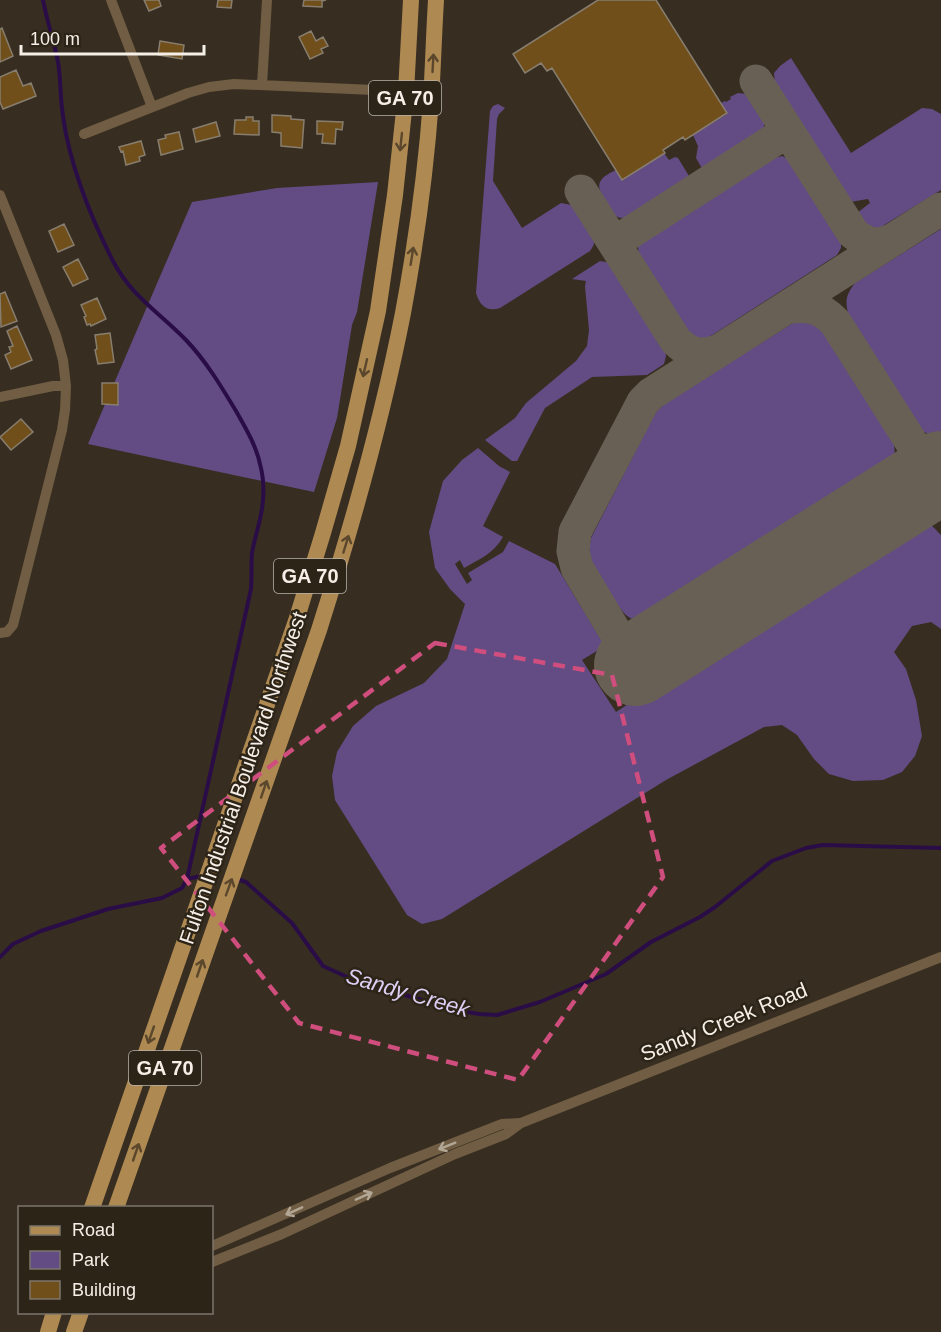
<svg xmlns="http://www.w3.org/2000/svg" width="941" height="1332" font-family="Arial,sans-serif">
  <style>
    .green { fill: #634c84 }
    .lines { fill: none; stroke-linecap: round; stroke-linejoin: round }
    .stream { stroke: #2a0d47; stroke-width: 4 }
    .taxiway { stroke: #696055; stroke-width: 33 }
    .runway { stroke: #696055; stroke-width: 82 }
    .building { fill: #704f1a; stroke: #887e6f; stroke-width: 1.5 }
    .minor { stroke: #705d43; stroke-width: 10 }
    .primary { stroke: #af8952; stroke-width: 16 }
    .oneway { stroke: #5a472c }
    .oneway2 { stroke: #b2a695 }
    .marked { fill: none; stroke: #cf4e7e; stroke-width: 4.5; stroke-dasharray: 12 8; stroke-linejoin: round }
    .labels { text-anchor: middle; stroke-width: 5; stroke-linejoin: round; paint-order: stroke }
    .shield { fill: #2d2418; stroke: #b9b2a9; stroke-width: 1.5 }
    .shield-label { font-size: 20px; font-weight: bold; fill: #f5efe7 }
    .street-label { font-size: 21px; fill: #f5efe7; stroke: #2d2418 }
    .water-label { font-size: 22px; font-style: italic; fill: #ddcff4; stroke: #2d2418 }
  </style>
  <rect width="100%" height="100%" fill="#372e21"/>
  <path class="green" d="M 791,58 L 851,153 L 922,108 L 932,109 L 941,114 L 941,190 L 876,230 C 865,230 862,222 857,213 L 870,203 L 868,199 L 850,202 L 775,84 L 774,73 L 780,66 Z
    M 738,93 C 744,94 744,93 748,96 C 755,101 766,118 764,127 C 763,131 761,132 758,135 L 703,170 L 696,158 L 698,146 L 693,135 L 727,114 L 721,103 L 725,101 L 726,102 L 731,99 L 730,97 Z
    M 498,104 L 505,108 L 499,114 L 497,119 L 493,181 L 522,228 L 561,203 C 564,204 569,204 571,205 C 577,208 592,231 594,237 C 596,242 593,247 590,251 L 500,308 C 487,312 480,306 476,293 L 490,111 L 493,106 Z
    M 664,153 L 669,160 L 675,157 L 678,158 L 689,176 L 689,179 L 630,216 C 625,218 620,219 616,216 C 608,211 596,190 600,182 C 603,176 610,173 616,170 L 623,180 Z
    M 782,156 L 789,159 L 841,241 L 841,248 L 837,255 L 706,339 L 697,340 L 688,334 L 639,256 L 638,247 L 644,240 L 774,158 Z
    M 378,182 L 357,312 L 352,325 L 337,418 L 314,492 L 88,444 L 192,202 L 277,188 Z
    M 941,229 L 941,436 C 931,436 925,433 917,427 L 849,317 C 845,302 845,296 855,283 Z
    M 600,261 L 611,263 L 665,348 L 666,356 L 664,364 L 647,375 L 592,377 L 545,408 L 517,461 L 512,461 L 485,440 L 515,418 L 526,403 L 576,361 L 587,346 L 589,330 L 585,286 L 586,281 L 572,279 Z
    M 802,322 L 813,324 L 824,332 L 894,443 L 895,458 L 891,469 L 649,621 C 640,622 633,621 626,615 C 620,610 597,575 594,567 C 589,558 589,548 591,538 L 652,419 L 657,411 L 667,402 L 793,323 Z
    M 478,448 L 499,466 L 510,472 L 483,526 L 503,537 C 494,553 480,559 464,568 L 460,560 L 455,564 L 467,584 L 472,580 L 468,573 L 503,552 L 509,541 L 555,564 L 605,646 L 582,660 L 616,712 L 915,519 C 927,518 933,527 941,535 L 941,629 L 931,622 L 912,626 L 894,652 L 906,669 L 916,700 L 922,736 L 915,756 L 902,772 L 883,780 L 853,781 L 829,774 L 814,759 L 797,735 L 782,725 L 764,727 L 666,780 L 442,919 L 422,924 L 407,915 L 335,800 L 332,776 L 337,752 L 353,726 L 376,706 L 424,683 L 447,659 L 465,604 L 450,589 L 435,568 L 429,532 L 443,481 L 462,460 Z"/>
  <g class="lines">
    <path class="stream" d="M 187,879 L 201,876
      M 237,879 L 246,882 L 292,923 L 323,966 L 356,981 L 373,986 L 461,1011 L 479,1014 L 497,1015 L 540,1002 L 606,974 L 651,942 L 700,917 L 715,907 L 772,861 L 806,848 L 823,845 L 941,848
      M 0,957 L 13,944 L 41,931 L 108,909 L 162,898 L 182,888 L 187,879 L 251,589 C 252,578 251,565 252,553 C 255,535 262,518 263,500 C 264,488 263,475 260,464 C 256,445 245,427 236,411 C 221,386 206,361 186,340 C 160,313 131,296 113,261 C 91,218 69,163 63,116 C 60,98 61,79 58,62 C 54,41 47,21 43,0"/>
    <path class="taxiway" d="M 756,81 L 853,233 C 869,246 878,247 896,238
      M 581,191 L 676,341 C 690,354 699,357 718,351
      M 614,243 L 788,131
      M 786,308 C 806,304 821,307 835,322 L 941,489
      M 923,457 L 918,452 C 925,472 919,479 906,494 L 922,491 L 941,496
      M 635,665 L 577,568 L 573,551 L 575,532 L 643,402 L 651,394 L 941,209"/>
    <path class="runway" d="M 635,665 L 941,472"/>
  </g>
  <path class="building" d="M 144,0 L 159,0 L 161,6 L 149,11 Z
    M 218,0 L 232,0 L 231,8 L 217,7 Z
    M 304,0 L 326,0 L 322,1 L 322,7 L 303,6 Z
    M 598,0 L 656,0 L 727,113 L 685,140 L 683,137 L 663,150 L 665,153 L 622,180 L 552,68 L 547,71 L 541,63 L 525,73 L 513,54 Z
    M 2,28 L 13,56 L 0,62 L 0,29 Z
    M 311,31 L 316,41 L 323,37 L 328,46 L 321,49 L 323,53 L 310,59 L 299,37 Z
    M 160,41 L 184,45 L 182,59 L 158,55 Z
    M 16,70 L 23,86 L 31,83 L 36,96 L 3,109 L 0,102 L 0,77 Z
    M 272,115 L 291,116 L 291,119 L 304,120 L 302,148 L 281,146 L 281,133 L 272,132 Z
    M 246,117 L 253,117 L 253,121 L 259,121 L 259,135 L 234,134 L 235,120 L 246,120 Z
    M 317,121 L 343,122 L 342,130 L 336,129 L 335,144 L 322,143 L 323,134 L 317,134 Z
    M 216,122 L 220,136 L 196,142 L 193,129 Z
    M 179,132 L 183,149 L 161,155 L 158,140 L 166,138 L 165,135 Z
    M 141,141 L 145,155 L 139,157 L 140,161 L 126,165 L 123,151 L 121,152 L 119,147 Z
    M 64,224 L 74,245 L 58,252 L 49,231 Z
    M 78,259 L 88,279 L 73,286 L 63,267 Z
    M 5,292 L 17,321 L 1,327 L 0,294 Z
    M 97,298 L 106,319 L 91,326 L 90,324 L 87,325 L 84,317 L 86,316 L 81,305 Z
    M 17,326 L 32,360 L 11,369 L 5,355 L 11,352 L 9,347 L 13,346 L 7,331 Z
    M 110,333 L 114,362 L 98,364 L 95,350 L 97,349 L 95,335 Z
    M 102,383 L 118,383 L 118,405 L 102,404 Z
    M 21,419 L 33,432 L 11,450 L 0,437 Z"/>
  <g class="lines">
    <path class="minor" d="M 111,0 L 152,107
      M 262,85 L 267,0
      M 84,134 L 188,93 L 209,87 L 234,84 L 374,90
      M 0,195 L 56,335 L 63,360 L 66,386 L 65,410 L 62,430 L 13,625 L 7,632 L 0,633
      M 0,397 L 53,386 L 66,386
      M 212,1246 L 390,1168 L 502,1124 L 520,1123
      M 212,1262 L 282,1234 L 455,1154 L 506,1134 L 521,1123 L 941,957"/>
    <path class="primary" d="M 92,1208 L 296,621 L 323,533 L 348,446 L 378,311 L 395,195 L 406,92 L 411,0
      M 116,1208 L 319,630 C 352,526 382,420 403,313 C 416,243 426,171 431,100 C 433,67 434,33 436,0
      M 48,1332 L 54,1312
      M 74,1332 L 81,1312"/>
  </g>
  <defs><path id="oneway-shaft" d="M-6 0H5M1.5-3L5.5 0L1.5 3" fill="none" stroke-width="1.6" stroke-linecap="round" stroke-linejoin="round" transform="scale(1.5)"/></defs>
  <g class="oneway">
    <use href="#oneway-shaft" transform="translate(433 63) rotate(-87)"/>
    <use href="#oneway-shaft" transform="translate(401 142) rotate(96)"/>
    <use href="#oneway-shaft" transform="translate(412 256) rotate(-81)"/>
    <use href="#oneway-shaft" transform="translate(365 368) rotate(103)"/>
    <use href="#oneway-shaft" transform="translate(346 544) rotate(-73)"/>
    <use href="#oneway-shaft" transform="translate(264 789) rotate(-71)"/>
    <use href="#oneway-shaft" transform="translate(229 887) rotate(-70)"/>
    <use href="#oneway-shaft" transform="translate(200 968) rotate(-71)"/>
    <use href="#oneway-shaft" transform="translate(151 1035) rotate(109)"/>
    <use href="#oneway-shaft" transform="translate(136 1152) rotate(-71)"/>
  </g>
  <g class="oneway2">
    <use href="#oneway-shaft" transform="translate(447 1146) rotate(158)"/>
    <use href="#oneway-shaft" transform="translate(364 1196) rotate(-24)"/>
    <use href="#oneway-shaft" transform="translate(294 1211) rotate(156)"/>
  </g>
  <path class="marked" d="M 435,643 L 612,675 L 663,877 L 518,1080 L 299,1023 L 161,848 Z"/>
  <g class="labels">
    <g class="shield">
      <rect x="369" y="81" width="72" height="34" rx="4.5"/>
      <rect x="274" y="559" width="72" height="34" rx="4.5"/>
      <rect x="129" y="1051" width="72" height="34" rx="4.5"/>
    </g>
    <g class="shield-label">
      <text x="405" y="105">GA 70</text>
      <text x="310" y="583">GA 70</text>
      <text x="165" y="1075">GA 70</text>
    </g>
    <g class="street-label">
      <text transform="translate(243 778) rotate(-71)" y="7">Fulton Industrial Boulevard Northwest</text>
      <text transform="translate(724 1022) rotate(-22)" y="7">Sandy Creek Road</text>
    </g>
    <g class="water-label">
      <text transform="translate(408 992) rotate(16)" y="8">Sandy Creek</text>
    </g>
  </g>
  <rect x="18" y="1206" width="195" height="108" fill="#2d2418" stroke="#7d756b" stroke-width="1.5"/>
  <rect x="30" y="1226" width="30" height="9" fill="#af8952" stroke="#7d756b" stroke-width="1.5"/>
  <text x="72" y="1236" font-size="18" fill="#f5efe7">Road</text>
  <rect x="30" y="1251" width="30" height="18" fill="#634c84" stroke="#7d756b" stroke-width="1.5"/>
  <text x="72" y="1266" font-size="18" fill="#f5efe7">Park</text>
  <rect x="30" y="1281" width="30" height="18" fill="#704f1a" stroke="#7d756b" stroke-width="1.5"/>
  <text x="72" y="1296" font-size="18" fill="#f5efe7">Building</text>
  <path d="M21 45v9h183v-9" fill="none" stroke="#f5efe7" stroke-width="3"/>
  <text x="30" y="45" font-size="18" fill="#f5efe7" stroke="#2d2418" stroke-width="4.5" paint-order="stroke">100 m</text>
</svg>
